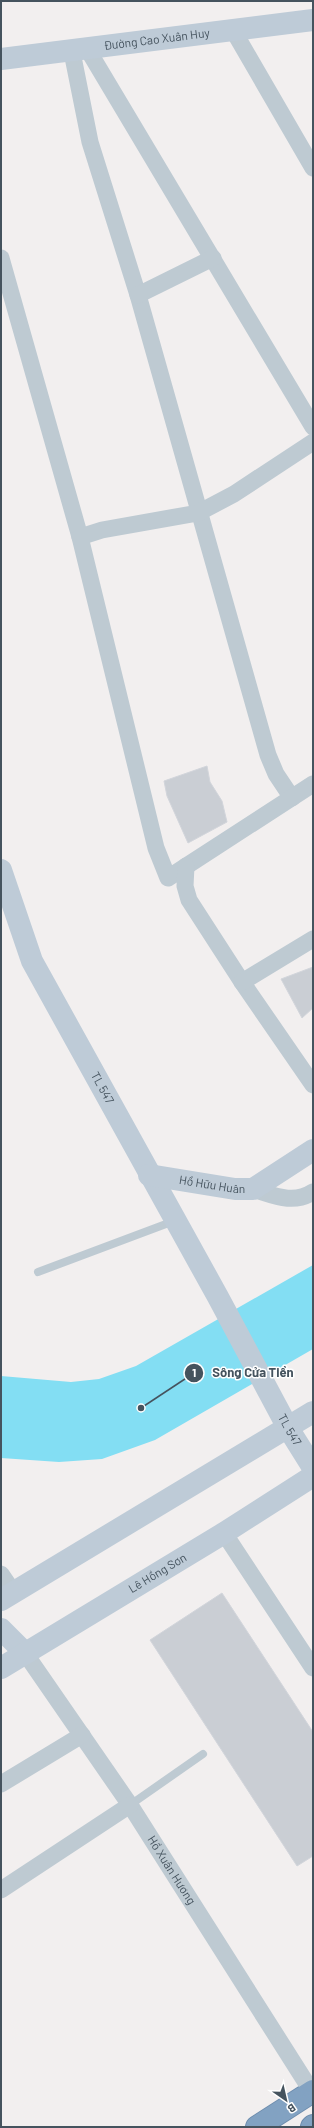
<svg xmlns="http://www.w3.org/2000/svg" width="314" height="2128" font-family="Barlow,sans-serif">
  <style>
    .water { fill: #83def3 }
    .building { fill: #caced4; stroke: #d2d5db }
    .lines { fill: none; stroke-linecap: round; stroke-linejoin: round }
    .highway-casing { stroke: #6e8dae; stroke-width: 24 }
    .lane { stroke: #becad2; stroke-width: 8 }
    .street { stroke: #becad2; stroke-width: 17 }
    .secondary { stroke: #becbd7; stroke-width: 22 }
    .highway { stroke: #82a2c2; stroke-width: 22 }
    .labels { text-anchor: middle; stroke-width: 3; stroke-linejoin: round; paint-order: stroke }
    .street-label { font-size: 12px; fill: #45535e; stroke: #fff }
    .leader { fill: none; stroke: #45535e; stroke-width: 1.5 }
    .callout-dot { fill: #45535e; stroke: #fff; stroke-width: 1.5 }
    .mark-label { font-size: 12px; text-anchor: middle; font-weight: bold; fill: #fff }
    .callout-label { font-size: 13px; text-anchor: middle; font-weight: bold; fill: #45535e; stroke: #fff; stroke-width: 3; stroke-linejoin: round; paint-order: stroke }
  </style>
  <rect width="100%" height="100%" fill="#f2efef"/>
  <path class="water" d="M 313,1265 L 313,1349 L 155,1440 L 102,1459 L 59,1462 L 1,1458 L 1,1376 L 71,1382 L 99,1379 L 136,1366 Z"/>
  <path class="building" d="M 207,766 L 210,782 L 222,801 L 227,822 L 188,843 L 167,796 L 164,781 Z
    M 313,967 L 313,1008 L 302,1018 L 281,979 Z
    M 222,1593 L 313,1732 L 313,1856 L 297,1866 L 150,1640 Z"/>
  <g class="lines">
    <g class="highway-casing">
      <path id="highway" d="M 257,2127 L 313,2091
        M 312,2127 L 313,2126"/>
    </g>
    <path class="lane" d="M 38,1272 L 174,1221
      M 130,1805 L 203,1754"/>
    <g class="street">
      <path d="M 233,30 L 313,168"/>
      <path d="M 88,50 L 313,427"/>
      <path d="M 72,52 L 90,142 L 138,295 L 268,755 L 276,774 L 292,798"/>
      <path d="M 1,258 L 80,537"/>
      <path d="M 138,295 L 213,258"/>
      <path d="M 313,442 L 234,494 L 198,513 L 102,530 L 80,537 L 156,848 L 168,878 L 313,784"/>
      <path d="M 186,866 L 185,886 L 189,900 L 242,982 L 313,1085"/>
      <path d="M 242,982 L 313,939"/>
      <path d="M 253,1189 C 273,1195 293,1205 313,1192"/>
      <path d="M 224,1533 L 313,1668"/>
      <path d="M 1,1574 L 14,1593"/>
      <path id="s1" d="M 25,1653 L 130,1805 L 312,2092"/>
      <path d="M 1,1784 L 82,1735"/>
      <path d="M 1,1890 L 130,1805"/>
    </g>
    <g class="secondary">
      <path id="s2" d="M 1,59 L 313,20"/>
      <path id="s3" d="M 1,870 L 32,961 L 218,1297 L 288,1428 L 313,1468"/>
      <path id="s4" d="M 149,1175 L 235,1189 L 253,1189 L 313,1150"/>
      <path d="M 1,1600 L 313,1412"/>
      <path d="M 1,1629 L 25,1653"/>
      <path id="s5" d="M 1,1668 L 224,1533 L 313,1476"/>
    </g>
    <use href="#highway" class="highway"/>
  </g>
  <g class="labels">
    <g class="street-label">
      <text dy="4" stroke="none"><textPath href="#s2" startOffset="157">Đường Cao Xuân Huy</textPath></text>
      <text dy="4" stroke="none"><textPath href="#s3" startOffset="241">TL 547</textPath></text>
      <text dy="4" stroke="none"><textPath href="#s4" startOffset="64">Hồ Hữu Huân</textPath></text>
      <text dy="4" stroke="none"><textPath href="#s3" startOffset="631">TL 547</textPath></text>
      <text dy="4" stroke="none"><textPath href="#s5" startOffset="183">Lê Hồng Sơn</textPath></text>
      <text dy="4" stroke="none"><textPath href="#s1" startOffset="262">Hồ Xuân Hương</textPath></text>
    </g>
  </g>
  <path class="leader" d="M141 1408L194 1373"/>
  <g class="callout-dot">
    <circle cx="141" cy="1408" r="4"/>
    <circle cx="194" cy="1373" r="10"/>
  </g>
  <g class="mark-label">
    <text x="194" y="1377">1</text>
  </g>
  <g class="callout-label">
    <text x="253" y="1377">Sông Cửa Tiền</text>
  </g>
  <rect width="314" height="2128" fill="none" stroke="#45535e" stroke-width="4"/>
  <g transform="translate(286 2100) rotate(146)" stroke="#ffffff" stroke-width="3" paint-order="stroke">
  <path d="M0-3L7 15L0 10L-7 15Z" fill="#45535e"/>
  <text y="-6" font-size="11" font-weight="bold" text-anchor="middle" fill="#45535e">B</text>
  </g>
</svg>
